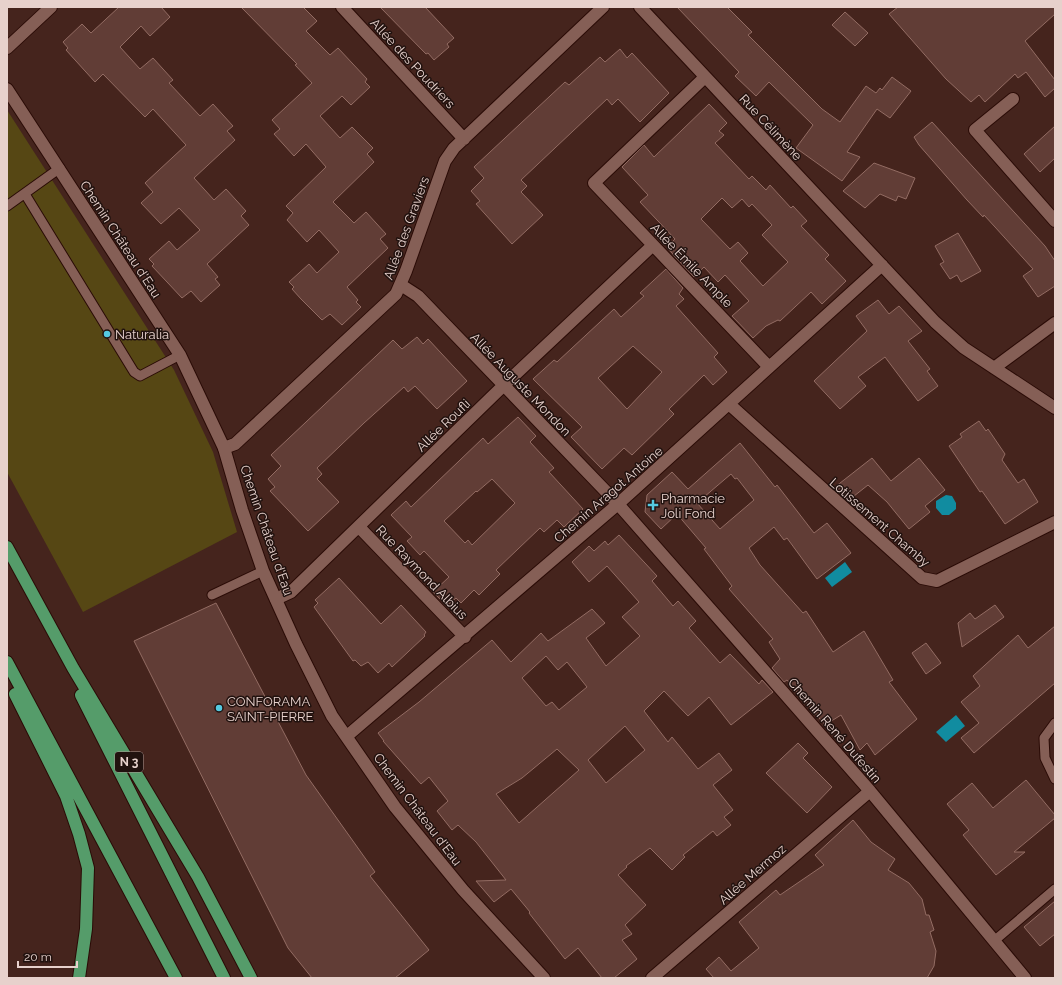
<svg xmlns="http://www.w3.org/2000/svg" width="1062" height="985" font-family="Raleway,sans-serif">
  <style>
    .green { fill: #564714 }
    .water { fill: #118ca0 }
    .building { fill: #613d36; stroke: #936c63; fill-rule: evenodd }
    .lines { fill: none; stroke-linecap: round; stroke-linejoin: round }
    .lane-casing { stroke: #2a0b06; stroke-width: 11 }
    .street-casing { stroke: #2a0b06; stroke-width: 14 }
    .secondary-casing { stroke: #2a0b06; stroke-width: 14 }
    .highway-casing { stroke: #2a0b06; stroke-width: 14 }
    .lane { stroke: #855f56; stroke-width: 9 }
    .street { stroke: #855f56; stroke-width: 12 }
    .secondary { stroke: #855f56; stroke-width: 12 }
    .highway { stroke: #559c6a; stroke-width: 12 }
    .poi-dot { fill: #55cae0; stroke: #21120f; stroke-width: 1.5 }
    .labels { text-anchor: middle; stroke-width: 3; stroke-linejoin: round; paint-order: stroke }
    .shield { fill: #21120f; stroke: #ac9893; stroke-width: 1 }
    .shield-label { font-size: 12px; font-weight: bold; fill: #e7d1cc }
    .street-label { font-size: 13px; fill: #e7d1cc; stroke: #21120f }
    .poi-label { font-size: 13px; fill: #e7d1cc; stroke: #21120f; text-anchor: start }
  </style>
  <rect width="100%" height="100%" fill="#45241d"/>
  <path class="green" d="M 7,110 L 174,370 L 213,452 L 237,532 L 83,612 L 7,472 Z"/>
  <path class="water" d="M 946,495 L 952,496 L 956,503 L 956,509 L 949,515 L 942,515 L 936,508 L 936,501 Z
    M 845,562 L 852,572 L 832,587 L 825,578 Z
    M 956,715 L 965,726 L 946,742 L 936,732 Z"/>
  <path class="building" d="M 119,7 L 161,7 L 170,17 L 150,36 L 141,26 L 120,47 L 140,69 L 153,58 L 173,80 L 169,83 L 200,116 L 213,104 L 233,126 L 227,131 L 235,140 L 194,178 L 214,200 L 226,189 L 246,211 L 241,216 L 249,225 L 207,264 L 218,277 L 215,279 L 220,285 L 201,302 L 191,291 L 182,298 L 152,266 L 154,264 L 149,259 L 169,241 L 177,250 L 200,230 L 179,208 L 161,224 L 141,203 L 153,192 L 145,183 L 186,145 L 153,109 L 145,117 L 103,74 L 95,82 L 66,50 L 68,48 L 63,42 L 82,24 L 91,33 Z
    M 241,7 L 303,7 L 317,21 L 306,31 L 330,55 L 338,48 L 367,79 L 365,82 L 370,87 L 351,105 L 342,96 L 320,116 L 340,138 L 352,127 L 373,148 L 367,154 L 374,162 L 333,202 L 354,223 L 366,212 L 386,234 L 380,239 L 388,248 L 347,287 L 358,300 L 356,302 L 361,307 L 342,325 L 330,314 L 322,320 L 301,299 L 292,289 L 294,287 L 289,282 L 309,264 L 317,273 L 339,252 L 319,230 L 307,242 L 287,220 L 293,213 L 286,206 L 326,167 L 306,144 L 294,156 L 274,134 L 280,129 L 272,120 L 312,83 L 295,65 L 297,64 Z
    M 380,7 L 425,7 L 454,38 L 447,44 L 449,47 L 434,60 L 428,53 L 426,54 Z
    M 677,7 L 727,7 L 752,32 L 748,35 L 822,109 L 840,122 L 866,86 L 876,93 L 880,88 L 882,90 L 892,77 L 911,91 L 890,118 L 877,109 L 847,152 L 860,157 L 842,181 L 796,148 L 813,125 L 769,82 L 756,96 L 735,76 L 739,72 Z
    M 898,7 L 1055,7 L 1055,14 L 1025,41 L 1055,80 L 1055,88 L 1045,97 L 1026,72 L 1018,78 L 1015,74 L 985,102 L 979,95 L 971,102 L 946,79 L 889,14 Z
    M 845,12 L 868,33 L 855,46 L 832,25 Z
    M 620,49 L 627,58 L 632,53 L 669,93 L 640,122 L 618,99 L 612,105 L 607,99 L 521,180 L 527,186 L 521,192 L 543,215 L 512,244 L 476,204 L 480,201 L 471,191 L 484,178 L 474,167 L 565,82 L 569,85 L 600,57 L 605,62 Z
    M 709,104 L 727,123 L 719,131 L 724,135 L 715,143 L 749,179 L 752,176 L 766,190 L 770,185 L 791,208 L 793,206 L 807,221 L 801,226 L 829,255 L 825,259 L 846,281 L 822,304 L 811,292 L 780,321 L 778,320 L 766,326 L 753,338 L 732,316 L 749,301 L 725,275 L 718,282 L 704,267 L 694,277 L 677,259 L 667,247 L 675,239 L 640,202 L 648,195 L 622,167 L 644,145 L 654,157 ZM 722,198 L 732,208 L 742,199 L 749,207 L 752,204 L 772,225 L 762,235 L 788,262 L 763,286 L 740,261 L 748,253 L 738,242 L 730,249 L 701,219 Z
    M 932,122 L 1045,246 L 1055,261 L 1055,286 L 1038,297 L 1023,276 L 1033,269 L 995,227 L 984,215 L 983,217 L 967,200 L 919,145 L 914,137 Z
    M 1055,126 L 1055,158 L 1040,172 L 1024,154 Z
    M 874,163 L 915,178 L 906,199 L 898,196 L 896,201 L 880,194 L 865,208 L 843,191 Z
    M 958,233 L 981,271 L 961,282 L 957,275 L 950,279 L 940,264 L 944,262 L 935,246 Z
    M 666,269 L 683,288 L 679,294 L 684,299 L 676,306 L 718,353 L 714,357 L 727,372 L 713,385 L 704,375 L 669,409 L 674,414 L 632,455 L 624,448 L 602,469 L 571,437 L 582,427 L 533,379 L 554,360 L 557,362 L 614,309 L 621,317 L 644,296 L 640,293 ZM 633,346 L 662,372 L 627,409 L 598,378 Z
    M 878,300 L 889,314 L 899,306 L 922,331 L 908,341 L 930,369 L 927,371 L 938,386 L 918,401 L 885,357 L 858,377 L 866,386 L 840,409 L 814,381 L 867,331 L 856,316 Z
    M 417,337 L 423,344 L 428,339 L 467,381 L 437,409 L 415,386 L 408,392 L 404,387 L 364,423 L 317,468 L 322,474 L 317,479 L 339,502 L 308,531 L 270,491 L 275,487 L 268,479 L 281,466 L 271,455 L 393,340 L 402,349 Z
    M 518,417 L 536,436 L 530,442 L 554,468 L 549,472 L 583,509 L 564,527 L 557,520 L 544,532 L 540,528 L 496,570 L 500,574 L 479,595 L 474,590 L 461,603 L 456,598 L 447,606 L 433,592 L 449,577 L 424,551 L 420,555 L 407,541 L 412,537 L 391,515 L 406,501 L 411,507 L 483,438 L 488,444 ZM 492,479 L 515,503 L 472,545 L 468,540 L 465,543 L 444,521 L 476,491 L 477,492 Z
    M 979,421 L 986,431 L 988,429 L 1005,454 L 1002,460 L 1018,483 L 1024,479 L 1038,502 L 1005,524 L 982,491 L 980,492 L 949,446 L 962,437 L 960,434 Z
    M 740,443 L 775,487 L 777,485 L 814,533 L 827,523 L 851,553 L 817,579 L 787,538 L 784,540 L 774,527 L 749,548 L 760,565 L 803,613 L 806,611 L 833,652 L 864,631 L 893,680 L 889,682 L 917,719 L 875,755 L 867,743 L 860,750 L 841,715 L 825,725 L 787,680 L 784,682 L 772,668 L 780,659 L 769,642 L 773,639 L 729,589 L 732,586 L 704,549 L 706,548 L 677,514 L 661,529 L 645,512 L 647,495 L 672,472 L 688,489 ZM 731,474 L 735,479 L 737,478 L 754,500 L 720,529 L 697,503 Z
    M 872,458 L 891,481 L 919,458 L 945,490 L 925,506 L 930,512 L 909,529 L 887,502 L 868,485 L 849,500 L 835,487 Z
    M 619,535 L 657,576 L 652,581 L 673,606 L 678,601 L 696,621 L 689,628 L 720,663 L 730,654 L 759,684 L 762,680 L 773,692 L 731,725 L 709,697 L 688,716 L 664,691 L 644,711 L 668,742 L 672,737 L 698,769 L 719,753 L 732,770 L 713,785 L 733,810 L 724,817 L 731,825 L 717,836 L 713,831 L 683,855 L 685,857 L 672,870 L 650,848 L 626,866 L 627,867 L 618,875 L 646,905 L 625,925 L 632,934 L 622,940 L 637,959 L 614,978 L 602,978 L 578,948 L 565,959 L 529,913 L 530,912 L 511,889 L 494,902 L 476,881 L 506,880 L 476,842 L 458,825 L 452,830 L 437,811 L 448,801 L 429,777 L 421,784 L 383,741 L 384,741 L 378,733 L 419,702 L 492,640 L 511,662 L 541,633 L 548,641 L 592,609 L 605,623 L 586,638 L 606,666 L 640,636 L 622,617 L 639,602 L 607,566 L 589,582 L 572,562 L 589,546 L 594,551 L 605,541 L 608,545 ZM 546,656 L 558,670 L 567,662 L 587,687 L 559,710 L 552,702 L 546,706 L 522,678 ZM 625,726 L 645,750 L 606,783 L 588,760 ZM 557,749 L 579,770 L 519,823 L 496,794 L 522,778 Z
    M 339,578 L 381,624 L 401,605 L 426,632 L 424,635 L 425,636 L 392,667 L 389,663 L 378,673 L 368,662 L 361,666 L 355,660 L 353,661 L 314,607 L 318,603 L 315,600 Z
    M 216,603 L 306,775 L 375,872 L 370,876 L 429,950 L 395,978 L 312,978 L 288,948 L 134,641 Z
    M 995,605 L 1004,617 L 962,647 L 958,623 L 970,613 L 975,619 Z
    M 1055,626 L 1055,683 L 974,753 L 961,738 L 979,723 L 961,702 L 980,686 L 973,676 L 1018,635 L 1028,648 Z
    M 926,643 L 941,663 L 926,674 L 912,653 Z
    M 798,743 L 808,753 L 803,758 L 832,787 L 807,813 L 766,773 Z
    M 1026,780 L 1055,815 L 1055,818 L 1014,852 L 1025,852 L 996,875 L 963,835 L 969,830 L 947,804 L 972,783 L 993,808 Z
    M 853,820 L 871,842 L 895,859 L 888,870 L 909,883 L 922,899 L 926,915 L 929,915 L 934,930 L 930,932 L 936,951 L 934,966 L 927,978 L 714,978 L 706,969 L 719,957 L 731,971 L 759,948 L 739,922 L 776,890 L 780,895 L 824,865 L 815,855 Z
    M 1055,901 L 1055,934 L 1040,946 L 1024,927 Z"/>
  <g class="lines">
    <g class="lane-casing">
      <path id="lane" d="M 25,194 L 134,372 L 140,376 L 180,355
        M 7,206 L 60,168
        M 212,595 L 263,571
        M 1055,723 L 1044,738 L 1045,758 L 1055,779
        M 994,941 L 1055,889"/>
    </g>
    <g class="street-casing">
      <path id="street" d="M 342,7 L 464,139
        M 640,7 L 935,322 L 964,348 L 1055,408
        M 7,48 L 51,7
        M 705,77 L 594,183 L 769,367
        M 1013,99 L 975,130 L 1055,221
        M 401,285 L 418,296 L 618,504 L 870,791 L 1025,978
        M 994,368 L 1055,323
        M 729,404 L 922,578 L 937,581 L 1055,522
        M 224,448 L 235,444 L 396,294 L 406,271 L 445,161 L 454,148 L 603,7
        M 359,527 L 465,637
        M 276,599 L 291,592 L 503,386 L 653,245
        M 347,736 L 618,504 L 882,265
        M 652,978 L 870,791"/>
    </g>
    <g class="secondary-casing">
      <path id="secondary" d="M 7,89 L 180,355 L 224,448 L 242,510 L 263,571 L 296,644 L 332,716 L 395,807 L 463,890 L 544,978"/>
    </g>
    <g class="highway-casing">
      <path id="highway" d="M 7,547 L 73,668 L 198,877 L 251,978
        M 7,662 L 176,978
        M 15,694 L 66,796 L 79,834 L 88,868 L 86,929 L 79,978
        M 81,695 L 224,978"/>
    </g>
    <use href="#lane" class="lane"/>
    <use href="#street" class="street"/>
    <use href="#secondary" class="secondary"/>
    <use href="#highway" class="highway"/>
  </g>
  <g class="poi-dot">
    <circle cx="107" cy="334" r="4"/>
    <path d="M651 499h4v4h4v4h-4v4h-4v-4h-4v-4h4z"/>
    <circle cx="219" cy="708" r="4"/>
  </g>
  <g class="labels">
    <rect class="shield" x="115" y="752" width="28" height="20" rx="3"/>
    <g class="shield-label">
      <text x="129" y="766">N 3</text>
    </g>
    <g class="street-label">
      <text transform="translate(413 63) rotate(47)" y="5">Allée des Poudriers</text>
      <text transform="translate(771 127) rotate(47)" y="5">Rue Célimène</text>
      <text transform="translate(406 228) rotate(-70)" y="5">Allée des Graviers</text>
      <text transform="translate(121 239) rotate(57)" y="5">Chemin Château d'Eau</text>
      <text transform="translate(692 265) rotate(46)" y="5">Allée Émile Ample</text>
      <text transform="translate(521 384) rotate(46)" y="5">Allée Auguste Mondon</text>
      <text transform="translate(443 425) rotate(-44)" y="5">Allée Roufli</text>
      <text transform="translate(608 494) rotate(-41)" y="5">Chemin Aragot Antoine</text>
      <text transform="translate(880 522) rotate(41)" y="5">Lotissement Chamby</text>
      <text transform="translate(267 530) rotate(71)" y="5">Chemin Château d'Eau</text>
      <text transform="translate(422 572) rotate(46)" y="5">Rue Raymond Albius</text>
      <text transform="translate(835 730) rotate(49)" y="5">Chemin René Dufestin</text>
      <text transform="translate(418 809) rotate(53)" y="5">Chemin Château d'Eau</text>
      <text transform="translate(752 874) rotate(-41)" y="5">Allée Mermoz</text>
    </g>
    <g class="poi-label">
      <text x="115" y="339">Naturalia</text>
      <text x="661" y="503">Pharmacie<tspan x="661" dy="15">Joli Fond</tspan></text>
      <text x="227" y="706">CONFORAMA<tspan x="227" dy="15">SAINT-PIERRE</tspan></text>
    </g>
  </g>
  <rect width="1062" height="985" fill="none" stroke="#e7d1cc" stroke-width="16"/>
  <path d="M18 961v6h59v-6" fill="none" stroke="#e7d1cc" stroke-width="2"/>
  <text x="24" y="961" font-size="12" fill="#e7d1cc" stroke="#21120f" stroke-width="3" paint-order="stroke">20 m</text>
</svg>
